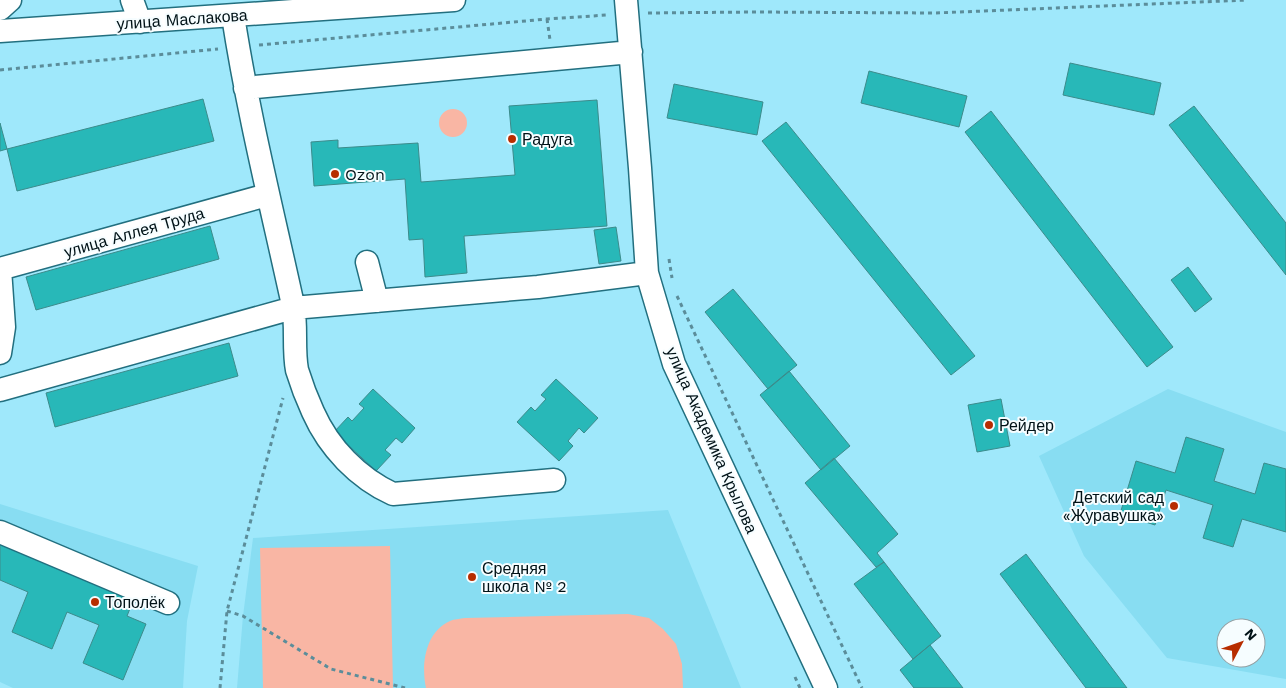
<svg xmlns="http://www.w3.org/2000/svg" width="1286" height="688" font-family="'Work Sans',sans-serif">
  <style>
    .built { fill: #88ddf2; fill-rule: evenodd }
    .green { fill: #f9b6a4 }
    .building { fill: #28b8b8; stroke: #3c8b8b }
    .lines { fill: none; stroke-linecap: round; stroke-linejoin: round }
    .minor-casing { stroke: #226f7f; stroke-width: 25 }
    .path { stroke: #5b8d9a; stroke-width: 3; stroke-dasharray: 4 4; stroke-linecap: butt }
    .minor { stroke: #fff; stroke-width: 22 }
    .poi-dot { fill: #b72d00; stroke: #f6fdff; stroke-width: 2 }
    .labels { text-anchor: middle; stroke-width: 4; stroke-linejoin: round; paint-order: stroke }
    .street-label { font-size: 16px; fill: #001217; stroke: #f6fdff }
    .poi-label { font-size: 16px; fill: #001217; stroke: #f6fdff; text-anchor: start }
  </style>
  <rect width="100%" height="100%" fill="#9fe8fb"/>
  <path class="built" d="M 1168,389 L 1286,432 L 1286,679 L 1167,658 L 1084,556 L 1039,456 ZM 1226,628 L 1256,628 L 1256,658 L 1226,658 Z
    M 0,504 L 198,566 L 187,621 L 183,688 L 13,688 L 0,682 Z
    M 668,510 L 741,688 L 237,688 L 243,616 L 253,538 Z"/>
  <path class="green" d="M439 123a14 14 0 1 1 28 0a14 14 0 1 1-28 0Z
    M 390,546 L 393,688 L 263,688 L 260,548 Z
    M 628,614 L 649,618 L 663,629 L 676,644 L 682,664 L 683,688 L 426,688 C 421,665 425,632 450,621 C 454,619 460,619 465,618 Z"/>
  <path class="building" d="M 1070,63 L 1161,83 L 1154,115 L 1063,95 Z
    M 869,71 L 967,96 L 959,127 L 861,103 Z
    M 674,84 L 763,102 L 757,135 L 667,118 Z
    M 203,99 L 214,141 L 17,191 L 7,149 Z
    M 597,100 L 607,226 L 464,236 L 467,273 L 425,277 L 423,239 L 409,240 L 405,179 L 314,186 L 311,142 L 338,140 L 338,148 L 418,143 L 421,182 L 515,175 L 509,106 Z
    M 1194,106 L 1286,223 L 1286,275 L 1169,125 Z
    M 991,111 L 1173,347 L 1147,367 L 965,132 Z
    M 786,122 L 975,356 L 951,375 L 762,141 Z
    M 0,123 L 7,149 L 0,151 Z
    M 210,226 L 219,259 L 36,310 L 26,277 Z
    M 616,227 L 621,261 L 599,264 L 594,230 Z
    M 1188,267 L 1212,299 L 1195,312 L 1171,280 Z
    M 733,289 L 797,365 L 768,389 L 705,312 Z
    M 229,343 L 238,376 L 55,427 L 46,393 Z
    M 789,371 L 850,446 L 821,470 L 760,395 Z
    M 556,379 L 598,418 L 584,433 L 579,428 L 568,441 L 573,446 L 559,461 L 517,422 L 531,407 L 535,411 L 546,399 L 541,395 Z
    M 373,389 L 415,428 L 402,443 L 396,438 L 385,450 L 391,455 L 376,471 L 334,432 L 348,417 L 352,421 L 364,408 L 359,404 Z
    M 1001,399 L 1010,446 L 977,452 L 968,405 Z
    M 1186,437 L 1224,449 L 1214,481 L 1255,494 L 1264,463 L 1286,469 L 1286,532 L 1242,519 L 1233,547 L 1203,538 L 1213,505 L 1166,490 L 1155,525 L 1120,514 L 1136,461 L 1175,473 Z
    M 834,458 L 898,534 L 877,553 L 884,562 L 876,567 L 805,483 Z
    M 0,540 L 135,596 L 127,616 L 146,624 L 123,680 L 83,663 L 99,625 L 67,612 L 52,649 L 12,632 L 28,592 L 0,580 Z
    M 1026,554 L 1127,688 L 1086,688 L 1000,574 Z
    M 884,562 L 941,636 L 913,659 L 854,584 Z
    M 930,645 L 963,688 L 914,688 L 900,670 Z"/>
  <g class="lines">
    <g class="minor-casing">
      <path id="minor" d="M 132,0 L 140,22
        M 626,0 L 640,168 L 647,273 L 674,364 L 826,688
        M 0,9 L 10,0
        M 233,16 C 248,113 272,209 293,305 C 297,326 293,349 297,370 C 301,383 307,399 313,412 C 329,448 358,478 393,494 L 554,480
        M 0,31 L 454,0
        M 245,88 L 631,52
        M 367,262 L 377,301
        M 0,269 L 267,195
        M 0,353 L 4,327 L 0,269
        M 0,390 L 293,308 L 538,287 L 647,273
        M 0,532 L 168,603"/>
    </g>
    <path class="path" d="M 648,13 L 754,12 L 935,13 L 1247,0
      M 547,19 L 550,40
      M 259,45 L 547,19 L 607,15
      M 0,70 L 218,49
      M 669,259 L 672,278
      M 677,296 L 862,688
      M 227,611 L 243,616 L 331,669 L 405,688
      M 795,677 L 800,688
      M 220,688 L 227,611 L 283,398"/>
    <use href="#minor" class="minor"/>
  </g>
  <g class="poi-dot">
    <circle cx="512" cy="139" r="5"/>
    <circle cx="335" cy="174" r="5"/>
    <circle cx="989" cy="425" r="5"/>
    <circle cx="1174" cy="506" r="5"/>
    <circle cx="472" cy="577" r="5"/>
    <circle cx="95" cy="602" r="5"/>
  </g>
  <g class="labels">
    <g class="street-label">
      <text transform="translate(182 19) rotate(-4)" y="6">улица Маслакова</text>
      <text transform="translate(134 232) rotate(-16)" y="6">улица Аллея Труда</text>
      <text transform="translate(712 440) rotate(66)" y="6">улица Академика Крылова</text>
    </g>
    <g class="poi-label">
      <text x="522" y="145">Радуга</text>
      <text x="345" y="180">Ozon</text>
      <text x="999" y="431">Рейдер</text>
      <text x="1164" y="503" text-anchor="end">Детский сад<tspan x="1164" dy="18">«Журавушка»</tspan></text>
      <text x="482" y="574">Средняя<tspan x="482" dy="18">школа № 2</tspan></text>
      <text x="105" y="608">Тополёк</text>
    </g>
  </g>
  <g transform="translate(1241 643) rotate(49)"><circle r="24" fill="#f6fdff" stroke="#949fa2"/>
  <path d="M0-4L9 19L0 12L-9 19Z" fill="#b72d00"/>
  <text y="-8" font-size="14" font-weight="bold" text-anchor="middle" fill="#001217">N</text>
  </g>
</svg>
